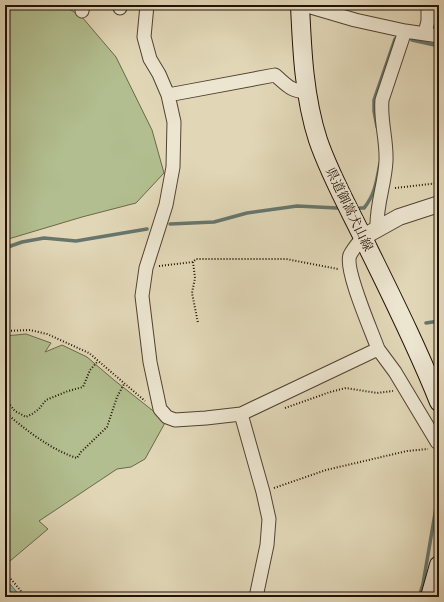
<svg xmlns="http://www.w3.org/2000/svg" width="444" height="602" font-family="'Libre Bodoni','Noto Serif JP',serif">
  <style>
    .green { fill: #b2be8f; stroke: #6a684a }
    .water { fill: #94b9b2; stroke: #66766d }
    .lines { fill: none; stroke-linecap: round; stroke-linejoin: round }
    .stream { stroke: #66766d; stroke-width: 3.5 }
    .minor-casing { stroke: #524232; stroke-width: 15 }
    .tertiary-casing { stroke: #524232; stroke-width: 18 }
    .secondary-casing { stroke: #221106; stroke-width: 20 }
    .path { stroke: #221106; stroke-width: 2; stroke-dasharray: 1 2; stroke-linecap: butt }
    .minor { stroke: #ece5d0; stroke-width: 13 }
    .tertiary { stroke: #ece5d0; stroke-width: 16 }
    .secondary { stroke: #ece5d0; stroke-width: 18 }
    .labels { text-anchor: middle; stroke-width: 4; stroke-linejoin: round; paint-order: stroke }
    .street-label { font-size: 13px; fill: #221106; stroke: #ece5d0 }
  </style>
  <rect width="100%" height="100%" fill="#e1d7b7"/>
  <filter id="stains"><feTurbulence type="fractalNoise" baseFrequency=".005" numOctaves="4"/><feColorMatrix values="0 0 0 0 .2 0 0 0 0 .09 0 0 0 0 .02 0 0 0 .5 -.17"/></filter>
  <radialGradient id="worn" r=".72"><stop offset=".6" stop-color="#630" stop-opacity="0"/><stop offset="1" stop-color="#630" stop-opacity=".3"/></radialGradient>
  <path class="green" d="M 5,5 L 63,5 L 82,17 L 116,57 L 152,130 L 164,173 L 136,203 L 82,217 L 5,240 Z
    M 26,334 L 51,343 L 45,352 L 62,345 L 87,357 L 114,380 L 166,421 L 145,459 L 131,467 L 117,469 L 39,521 L 48,529 L 10,561 L 5,562 L 5,336 Z"/>
  <path class="water" d="M 5,578 L 21,597 L 5,597 Z"/>
  <g class="lines">
    <path class="stream" d="M 412,40 L 439,46
      M 377,127 L 374,111 L 374,100 L 395,39
      M 360,208 L 364,208 C 375,195 377,179 380,163
      M 170,224 L 214,222 L 247,213 L 297,206 L 337,208
      M 5,248 L 22,242 L 44,238 L 76,241 L 147,229
      M 426,323 L 439,321
      M 419,597 L 423,584 L 439,490"/>
    <g class="minor-casing">
      <path id="minor" d="M 147,5 L 144,37 L 150,59 L 159,74 L 168,95 L 174,122 L 173,167 L 166,205 L 146,268 L 142,296 L 150,362 L 160,409 L 167,417 L 175,420 L 206,418 L 241,414 L 378,349 C 372,332 344,269 350,255 C 353,249 359,242 363,237
        M 304,5 L 355,20 L 405,31 L 439,36
        M 120,8 L 120,5
        M 82,11 L 83,5
        M 425,33 L 428,21 L 428,5
        M 168,95 L 275,75 C 287,85 290,91 307,92
        M 377,228 C 376,205 385,184 386,161 C 387,140 380,120 382,100 L 405,31
        M 378,349 L 395,372 L 437,442 L 439,442
        M 241,414 L 263,492 L 269,519 L 267,545 L 256,597"/>
    </g>
    <g class="tertiary-casing">
      <path id="tertiary" d="M 363,237 L 399,217 L 439,204"/>
    </g>
    <g class="secondary-casing">
      <path id="secondary" d="M 300,5 C 302,50 304,97 318,140 C 331,178 351,212 368,248 C 393,299 418,349 439,402
        M 430,597 L 439,565"/>
    </g>
    <path class="path" d="M 395,188 L 439,183
      M 193,262 L 195,278 L 192,293 L 198,323
      M 159,266 L 193,262 L 196,259 L 286,259 L 338,269
      M 5,331 L 30,330 L 47,334 L 89,353 L 145,401
      M 10,405 L 15,411 L 26,417 L 32,414 L 39,409 L 46,400 L 68,391 L 83,387 L 90,370 L 98,361
      M 285,408 L 330,392 L 346,388 L 377,393 L 393,391
      M 5,412 C 24,429 53,451 77,458 L 81,452 L 107,427 L 117,397 L 124,384
      M 274,488 L 326,470 L 407,451 L 428,449
      M 5,572 L 26,597"/>
    <use href="#minor" class="minor"/>
    <use href="#tertiary" class="tertiary"/>
    <use href="#secondary" class="secondary"/>
  </g>
  <g class="labels">
    <g class="street-label">
      <text transform="translate(350 209) rotate(64)" y="5">県道御嵩犬山線</text>
    </g>
  </g>
  <rect width="444" height="602" fill="none" stroke="#e1d7b7" stroke-width="20"/>
  <rect x="6" y="6" width="432" height="590" fill="none" stroke="#221106" stroke-width="2"/>
  <rect x="10" y="10" width="424" height="582" fill="none" stroke="#221106"/>
  <rect width="100%" height="100%" filter="url(#stains)"/>
  <rect width="100%" height="100%" fill="url(#worn)"/>
</svg>
